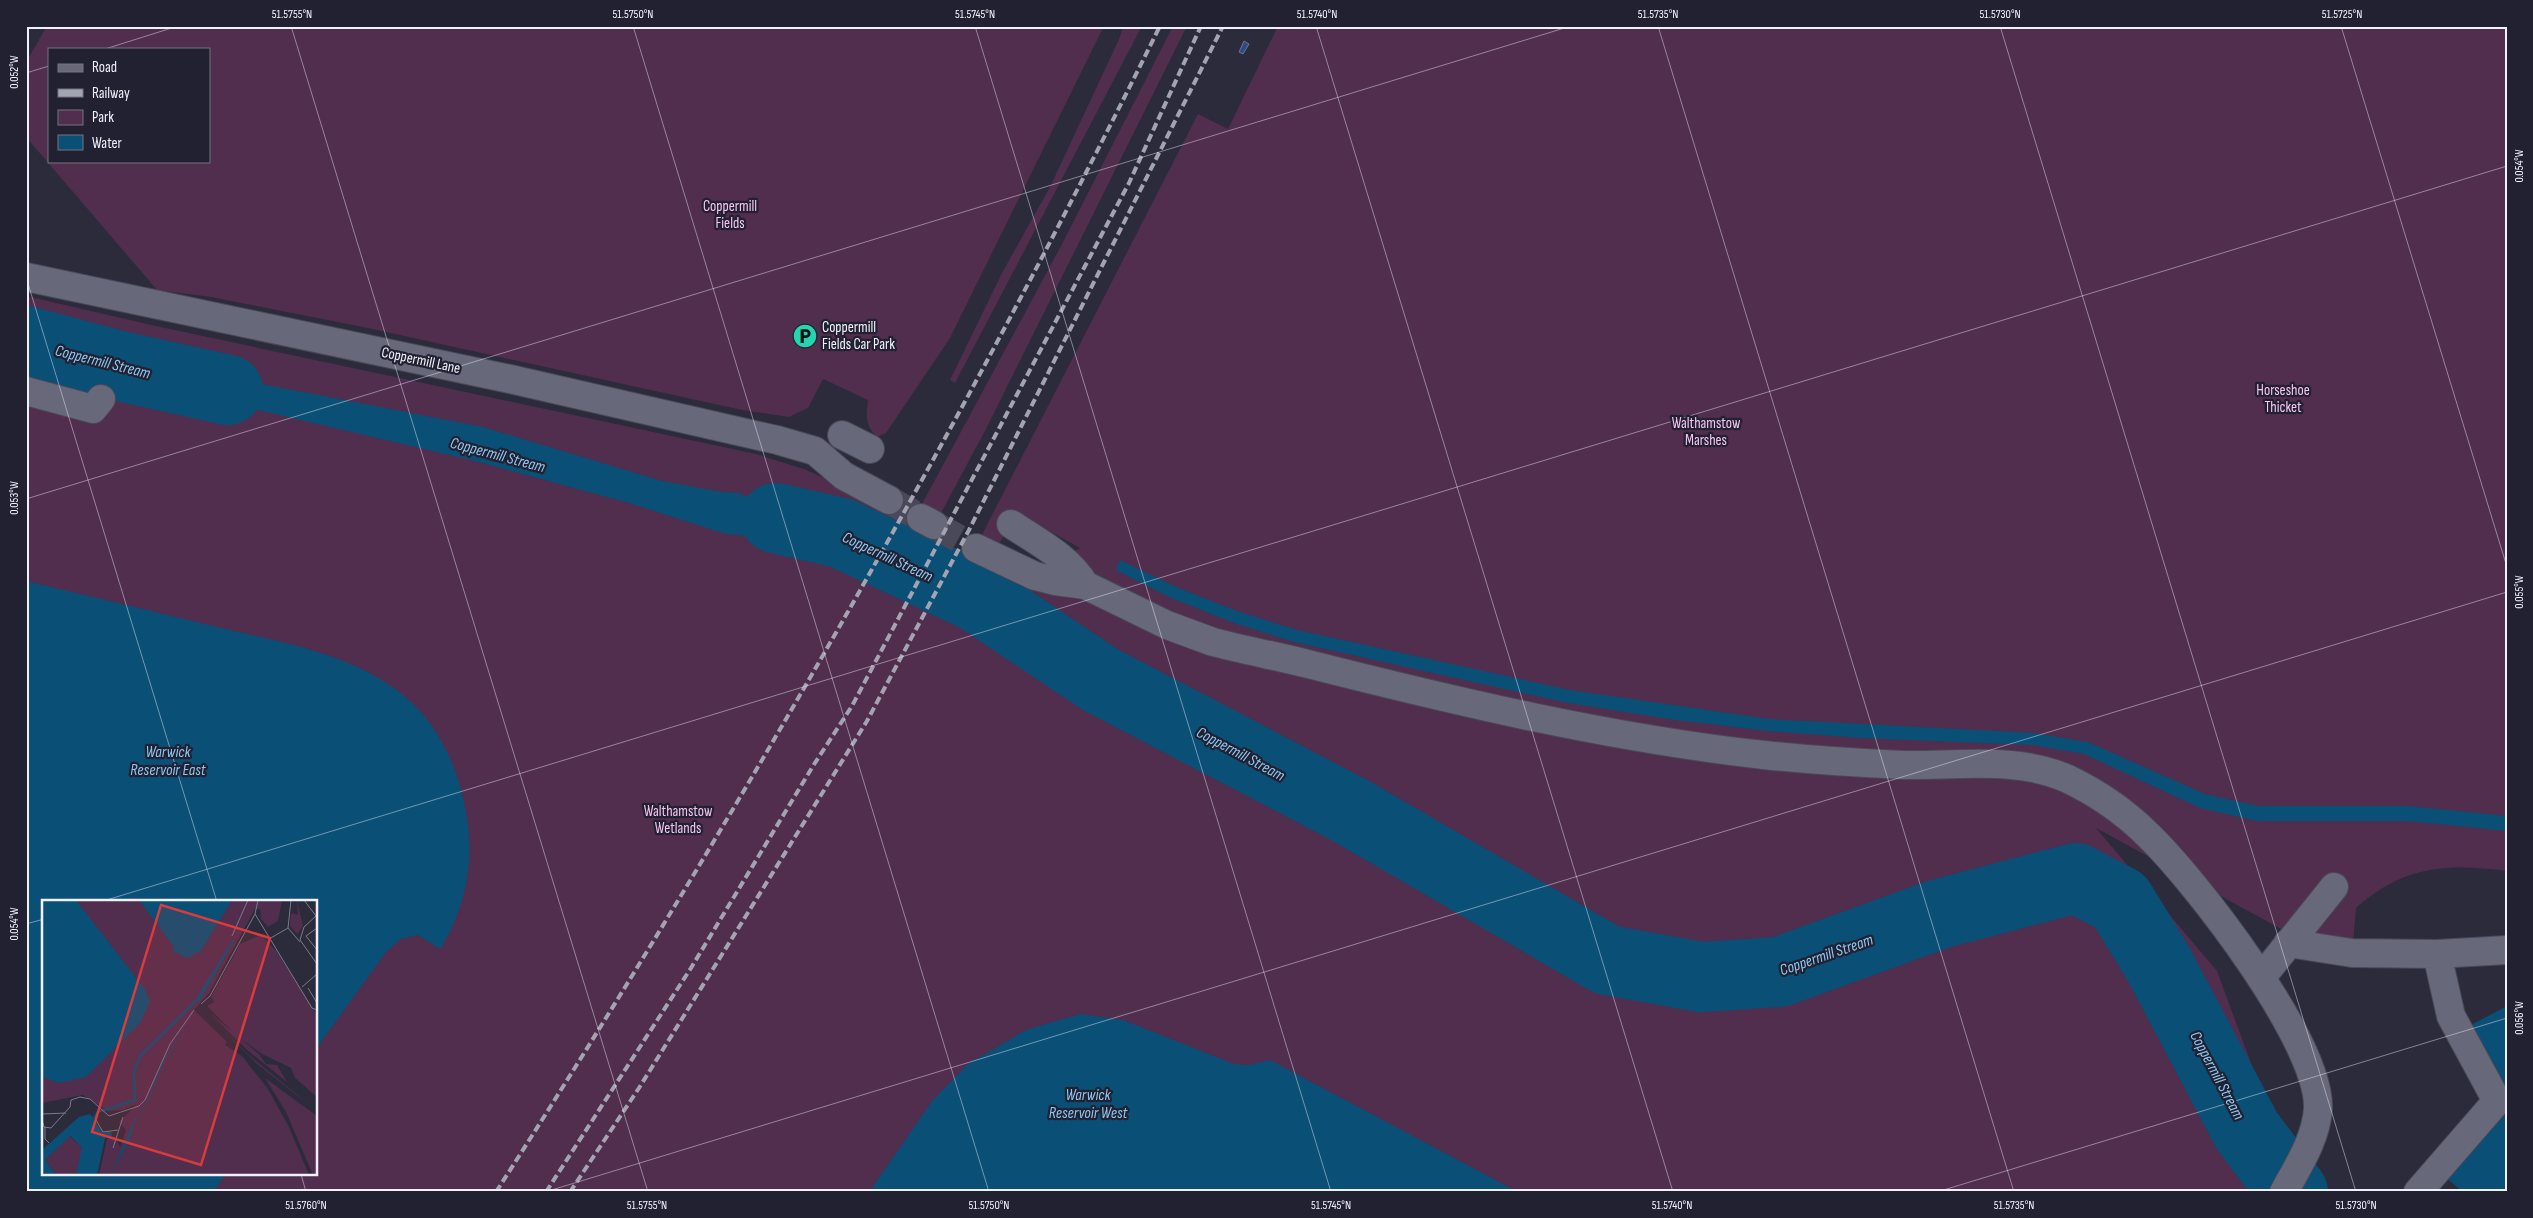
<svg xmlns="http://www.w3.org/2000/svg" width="2533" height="1218" font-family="'Sofia Sans Condensed',sans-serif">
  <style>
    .green { fill: #512d4e; fill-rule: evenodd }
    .water { fill: #0a4f75 }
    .pier { fill: #2b2b3c }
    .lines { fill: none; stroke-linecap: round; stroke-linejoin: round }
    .river { stroke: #0a4f75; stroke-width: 70 }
    .building { fill: #2c4b8a; stroke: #6c7688 }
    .minor-tunnel { stroke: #494959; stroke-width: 28; stroke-dasharray: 28 14; stroke-linecap: butt }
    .minor-casing { stroke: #494856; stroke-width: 30 }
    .minor { stroke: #68687b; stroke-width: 28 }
    .rail { stroke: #a3a4b1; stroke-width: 4; stroke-dasharray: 8 4; stroke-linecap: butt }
    .ticks { fill: none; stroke: #f0f1fc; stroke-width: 1; stroke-opacity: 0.45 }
    .labels { text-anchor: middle; stroke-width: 4.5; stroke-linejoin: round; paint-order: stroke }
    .park-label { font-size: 15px; fill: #f8c4f3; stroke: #222131 }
    .poi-label { font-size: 15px; fill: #f0f1fc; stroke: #222131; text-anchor: start }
    .street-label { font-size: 15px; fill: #f0f1fc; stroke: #222131 }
    .water-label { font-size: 16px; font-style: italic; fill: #8dc8f2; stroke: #222131 }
    .inset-river { fill: none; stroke: #0a4f75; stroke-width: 2.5 }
    .inset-road { fill: none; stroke: #7a7a89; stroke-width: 1 }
    .view { fill: #d93c3d; fill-opacity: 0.15; stroke: #d93c3d; stroke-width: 2.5 }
    .inset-edge { fill: none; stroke: #f0f1fc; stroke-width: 2.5 }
    .neatline { fill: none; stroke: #f0f1fc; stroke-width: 2 }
    .ticks-label { font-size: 12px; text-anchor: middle; fill: #f0f1fc }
  </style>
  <rect width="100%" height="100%" fill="#2b2b3c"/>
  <path class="green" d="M 47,26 L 1104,26 L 950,338 L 886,433 L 877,437 C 865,425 866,417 868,400 L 823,379 L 808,408 L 789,417 L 742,410 L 368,328 L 211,297 L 157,290 L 26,137 L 26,62 ZM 49,49 L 209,49 L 209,161 L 49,161 Z
    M 1123,26 L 1142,26 L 955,383 L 950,380 L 1002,273 L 1050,187 L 1120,37 Z
    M 1173,26 L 1187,26 L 986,429 L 941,513 L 922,504 L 1061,246 Z
    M 1278,26 L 2507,26 L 2507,871 C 2446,863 2403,866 2356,908 L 2351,967 L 2096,828 L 2217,971 L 2272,1120 L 2247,1192 L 26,1192 L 26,296 L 156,326 L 756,454 L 804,469 L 839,485 L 970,558 L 1198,114 L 1228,129 ZM 1017,513 L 1080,548 L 1081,548 L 1042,567 L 999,544 ZM 44,902 L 316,902 L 316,1174 L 44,1174 Z"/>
  <path class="water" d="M 26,324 L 126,348 L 107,374 L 26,352 Z
    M 143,356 L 189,370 L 483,427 L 662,481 L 722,492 L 739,493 L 753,500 L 783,508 L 802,508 L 821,519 L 876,531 L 856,566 L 850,567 L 822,550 L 796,540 L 726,534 L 629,503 L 471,460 L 126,379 Z
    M 1120,560 L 1176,587 L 1237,611 L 1297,630 L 1570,690 L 1769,719 L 2034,733 L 2088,742 L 2205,794 L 2258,806 L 2408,806 L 2507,816 L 2507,831 L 2408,821 L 2257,821 L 2200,808 L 2084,754 L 2033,745 L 1859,738 L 1768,731 L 1675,720 L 1568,703 L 1294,642 L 1234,623 L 1171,598 L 1116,570 Z
    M 26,581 C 89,596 151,611 213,626 C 278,642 350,652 403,695 C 438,723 459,769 466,812 C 475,859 466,909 440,949 L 418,935 L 401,939 L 386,952 L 316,1049 L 316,902 L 44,902 L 44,1174 L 226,1174 L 213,1192 L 26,1192 Z
    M 2507,1006 L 2507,1090 L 2471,1025 Z
    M 1080,1014 L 1123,1020 L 1234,1064 L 1248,1065 L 1270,1060 L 1518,1192 L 869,1192 L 933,1100 L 968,1064 L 1026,1030 Z
    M 2507,1107 L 2507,1192 L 2430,1192 Z"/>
  <path class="pier" d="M 2444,1176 L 2463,1192 L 2446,1192 L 2437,1184 Z"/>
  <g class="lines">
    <path class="river" d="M 26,341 L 120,366 L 228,390
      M 775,518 L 841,533 L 977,597 L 1101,680 L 1351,811 L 1607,960 L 1701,977 L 1779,972 L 1939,914 L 2076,878 L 2120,901 L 2158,963 L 2247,1131 L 2293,1192"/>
  </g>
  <path class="building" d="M 1244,41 L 1249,44 L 1243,54 L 1239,52 Z"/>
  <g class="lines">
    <path class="minor-tunnel" d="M 889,500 L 921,518
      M 934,525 L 976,548"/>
    <g class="minor-casing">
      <path id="minor" d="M 26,277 L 510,379 L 777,440 L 815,451 L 844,476 L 889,500
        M 26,391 L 93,409 L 101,399
        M 842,435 L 870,449
        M 921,518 L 934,525
        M 1011,524 C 1038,542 1068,557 1085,585
        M 976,548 L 1035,576 L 1055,581 L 1085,585 L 1167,625 L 1213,642 C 1244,650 1276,656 1308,664 C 1458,702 1610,738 1764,755 C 1811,760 1857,763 1903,765 C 1957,766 2018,756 2068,779 C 2097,793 2126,813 2148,835 C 2196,881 2321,1043 2318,1109 C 2316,1139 2298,1166 2284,1192
        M 2288,943 L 2352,953 L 2437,954 L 2507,950
        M 2261,978 L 2334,887
        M 2418,1192 L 2497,1101 L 2451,1016 L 2437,954"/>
    </g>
    <use href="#minor" class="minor"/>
    <path class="rail" d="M 496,1192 C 737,817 962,426 1160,26
      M 546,1192 L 691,968 L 813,766 L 852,706 L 1129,183 L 1201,26
      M 570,1192 L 639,1088 L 867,721 L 969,530 L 1223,26"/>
  </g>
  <path class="ticks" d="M 291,26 L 648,1192M 633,26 L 989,1192M 975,26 L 1331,1192M 1316,26 L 1673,1192M 1658,26 L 2014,1192M 2000,26 L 2356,1192M 2341,26 L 2507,567M 105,49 L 178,26M 26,73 L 49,66M 26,277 L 217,902M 26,499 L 1571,26M 100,902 L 2507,166M 26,924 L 44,919M 301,1174 L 306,1192M 545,1192 L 2507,592M 1937,1192 L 2507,1018"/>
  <defs>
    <g id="parking-disc" transform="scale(1.25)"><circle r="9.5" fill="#24d5af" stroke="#222131"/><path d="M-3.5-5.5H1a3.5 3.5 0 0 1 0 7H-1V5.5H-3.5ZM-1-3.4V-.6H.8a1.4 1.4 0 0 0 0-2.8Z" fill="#111"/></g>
  </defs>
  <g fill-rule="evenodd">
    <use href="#parking-disc" x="805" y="336"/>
  </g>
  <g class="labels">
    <g class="park-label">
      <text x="730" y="211">Coppermill<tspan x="730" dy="17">Fields</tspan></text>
      <text x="2283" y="395">Horseshoe<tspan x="2283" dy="17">Thicket</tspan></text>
      <text x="1706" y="428">Walthamstow<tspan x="1706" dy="17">Marshes</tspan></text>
      <text x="678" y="816">Walthamstow<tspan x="678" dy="17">Wetlands</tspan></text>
    </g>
    <g class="poi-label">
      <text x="822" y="332">Coppermill<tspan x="822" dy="17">Fields Car Park</tspan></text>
    </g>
    <g class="street-label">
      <text transform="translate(421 360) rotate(12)" y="5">Coppermill Lane</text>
    </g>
    <g class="water-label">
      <text transform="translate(103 361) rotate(14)" y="6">Coppermill Stream</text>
      <text transform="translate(498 454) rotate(15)" y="6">Coppermill Stream</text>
      <text transform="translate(888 556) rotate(25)" y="6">Coppermill Stream</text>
      <text x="168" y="757">Warwick<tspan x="168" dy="18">Reservoir East</tspan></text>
      <text transform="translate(1241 753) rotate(28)" y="6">Coppermill Stream</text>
      <text transform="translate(1826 954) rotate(-19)" y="6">Coppermill Stream</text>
      <text transform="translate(2218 1075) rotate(62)" y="6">Coppermill Stream</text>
      <text x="1088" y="1100">Warwick<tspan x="1088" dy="18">Reservoir West</tspan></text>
    </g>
  </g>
  <g transform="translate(42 900)">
    <rect width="275" height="275" fill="#2b2b3c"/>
    <path d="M 0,0 L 240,0 L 236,21 L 226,27 L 219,19 L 218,9 L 213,9 L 167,93 L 152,110 L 185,142 L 183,145 L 200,156 L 226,189 L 247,227 L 267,275 L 57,275 L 65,239 L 73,237 L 78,247 L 84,230 L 77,222 L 95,204 L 81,210 L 66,211 L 41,195 L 0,203 ZM 255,0 L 261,26 L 255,34 L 248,26 L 249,13 L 256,15 ZM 219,35 L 235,52 L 275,115 L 275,197 L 253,178 L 249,168 L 220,154 L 195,136 L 165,106 L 172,102 L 169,97 L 198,44 ZM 158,107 L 208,156 L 275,211 L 214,163 ZM 168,113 L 217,154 L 224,164 L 235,165 L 245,182 L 205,150 ZM 223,178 L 275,216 L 275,275 L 271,275 L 244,212 ZM 27,236 L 40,247 L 39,261 L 34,275 L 14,275 L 3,260 Z" fill="#512d4e"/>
    <path d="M 0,0 L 34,0 L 104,91 L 108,102 L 98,123 L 44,177 L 17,183 L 0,177 ZM 97,0 L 190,0 L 159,51 L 145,58 L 131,51 L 132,47 ZM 191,39 L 192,41 L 157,102 L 154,99 ZM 147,122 L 123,160 L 107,200 L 94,218 L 88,238 L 69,275 L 93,218 L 106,200 L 122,159 ZM 48,214 L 61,233 L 69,231 L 70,236 L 63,238 L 55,275 L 34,275 L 40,247 L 28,236 L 3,260 L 14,275 L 0,275 L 0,250 L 37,217 Z" fill="#0a4f75"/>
    <path class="inset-river" d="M 47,224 L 56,212 L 93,200 L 92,171 L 98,156 L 160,95"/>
    <path class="inset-road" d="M 262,0 L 274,16M 213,14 L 270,108 L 275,110M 275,15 L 262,27 L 258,40 L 275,64M 246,28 L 249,0M 275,28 L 264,36 L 275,50M 190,36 L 206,0M 227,39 L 246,28 L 258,42M 260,87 L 275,74M 266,88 L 275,103M 159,104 L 168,96 L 213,14 L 216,0M 0,214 L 24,213M 0,219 L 2,227 L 9,228 L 28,207 L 29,200 L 38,197 L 48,199 L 67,216 L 97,206 L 103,200 L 128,144 L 152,110M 54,220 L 61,232 L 76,230M 3,227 L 3,239 L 7,243M 71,248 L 81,217"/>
    <path class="view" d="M 119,5 L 228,38 L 159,265 L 50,232 Z"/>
    <rect width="275" height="275" class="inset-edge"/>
  </g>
  <rect width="2533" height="1218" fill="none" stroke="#222131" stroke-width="55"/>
  <rect x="48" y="48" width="162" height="115" fill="#222131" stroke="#747482"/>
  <rect x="58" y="64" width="25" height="8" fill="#68687b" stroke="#747482"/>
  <text x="92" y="72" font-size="15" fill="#f0f1fc">Road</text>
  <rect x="58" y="89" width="25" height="8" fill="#a3a4b1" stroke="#747482"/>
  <text x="92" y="98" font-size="15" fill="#f0f1fc">Railway</text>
  <rect x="58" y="110" width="25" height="15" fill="#512d4e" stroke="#747482"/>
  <text x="92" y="122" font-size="15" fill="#f0f1fc">Park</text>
  <rect x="58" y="135" width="25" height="15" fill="#0a4f75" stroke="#747482"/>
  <text x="92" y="148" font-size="15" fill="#f0f1fc">Water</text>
  <rect x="28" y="28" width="2478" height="1162" class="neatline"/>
  <g class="ticks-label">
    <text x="292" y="18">51.5755°N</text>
    <text x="633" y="18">51.5750°N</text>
    <text x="975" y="18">51.5745°N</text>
    <text x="1317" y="18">51.5740°N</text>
    <text x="1658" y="18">51.5735°N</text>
    <text x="2000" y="18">51.5730°N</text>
    <text x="2342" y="18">51.5725°N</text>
    <text transform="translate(14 72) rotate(-90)" y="4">0.052°W</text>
    <text transform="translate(2519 166) rotate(-90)" y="4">0.054°W</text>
    <text transform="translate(14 498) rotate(-90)" y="4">0.053°W</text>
    <text transform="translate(2519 592) rotate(-90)" y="4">0.055°W</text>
    <text transform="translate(14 924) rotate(-90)" y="4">0.054°W</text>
    <text transform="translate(2519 1018) rotate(-90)" y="4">0.056°W</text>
    <text x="306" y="1209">51.5760°N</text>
    <text x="647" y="1209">51.5755°N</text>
    <text x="989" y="1209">51.5750°N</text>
    <text x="1331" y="1209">51.5745°N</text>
    <text x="1672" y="1209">51.5740°N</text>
    <text x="2014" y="1209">51.5735°N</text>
    <text x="2356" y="1209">51.5730°N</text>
  </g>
</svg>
